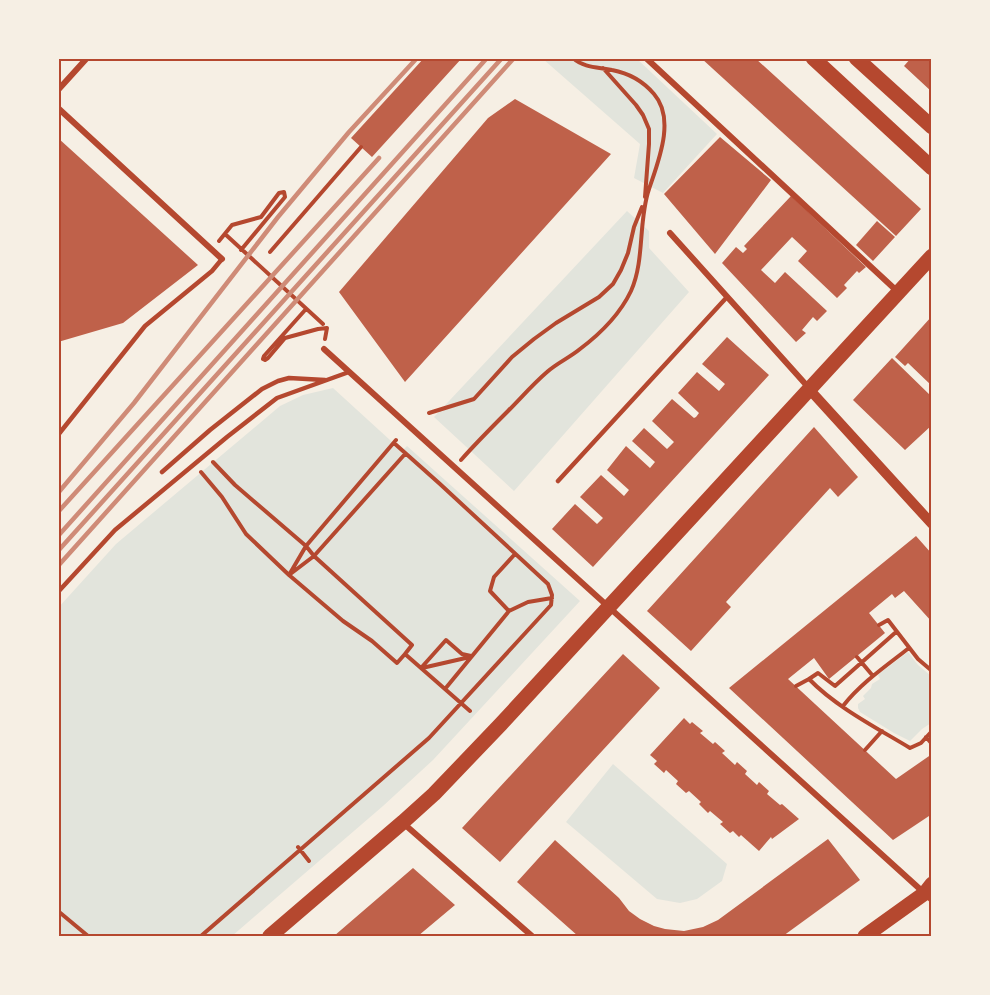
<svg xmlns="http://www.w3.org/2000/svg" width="990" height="995" font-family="'Crimson Pro',serif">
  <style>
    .green { fill: #e2e4dc }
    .building { fill: #bf614a }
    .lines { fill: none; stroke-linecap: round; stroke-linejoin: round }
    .path { stroke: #b5482f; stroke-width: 4 }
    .service { stroke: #b5482f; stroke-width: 4.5 }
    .minor { stroke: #b5482f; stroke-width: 6 }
    .tertiary { stroke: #b5482f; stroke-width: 10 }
    .primary { stroke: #b5482f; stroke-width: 15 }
    .rail { stroke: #cf8b77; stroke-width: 4.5 }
    .neatline { fill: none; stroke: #b5482f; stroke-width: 2 }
  </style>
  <rect width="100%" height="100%" fill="#f6efe4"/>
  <path class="green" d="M 543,59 L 637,59 L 717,134 L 663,193 L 634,178 L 640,144 Z
    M 627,211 L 649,231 L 649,248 L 689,292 L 514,491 L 434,417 Z
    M 333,388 L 402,451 L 407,446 L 580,601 L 433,760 L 383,806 L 232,936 L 59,936 L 58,608 L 116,544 L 280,406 L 303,395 Z
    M 908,652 L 918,665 L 931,676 L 931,723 L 922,729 L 910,741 L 894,733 L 860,712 L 858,708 L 858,704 L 865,699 L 863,696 L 871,688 L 872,684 L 880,679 L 878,675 L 880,673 Z
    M 613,764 L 727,864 L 722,881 L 697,899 L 680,903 L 657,899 L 566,822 Z"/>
  <path class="building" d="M 424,58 L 462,58 L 372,157 L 351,138 Z
    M 701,58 L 755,58 L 921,209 L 896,236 Z
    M 911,58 L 932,58 L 932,92 L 904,66 Z
    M 515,99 L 611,154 L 405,382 L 339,292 L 488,118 Z
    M 720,137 L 771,180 L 715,254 L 664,194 Z
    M 58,138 L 198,265 L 123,323 L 58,342 Z
    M 791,196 L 866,267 L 859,273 L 857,271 L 844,285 L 847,288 L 837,298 L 798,261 L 807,251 L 792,237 L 761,270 L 775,283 L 785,272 L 827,311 L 817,321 L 813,317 L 802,330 L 806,333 L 796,342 L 722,263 L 736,247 L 743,253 L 747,249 L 744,246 Z
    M 877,221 L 895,237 L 873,261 L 856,245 Z
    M 932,316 L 932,386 L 908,363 L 905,366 L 895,357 Z
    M 727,337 L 769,375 L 593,567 L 552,529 L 575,504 L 597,524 L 603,518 L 580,497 L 601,475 L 624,496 L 629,490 L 607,470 L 626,446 L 650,468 L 655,462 L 632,441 L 644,428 L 667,449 L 674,442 L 652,421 L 672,399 L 694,418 L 696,417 L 699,413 L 678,393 L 697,372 L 719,391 L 725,384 L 702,364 Z
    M 892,358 L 932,397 L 932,425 L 905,450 L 853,400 Z
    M 814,427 L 858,477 L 838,497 L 830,488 L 726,602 L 731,607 L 691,651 L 647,611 Z
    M 916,536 L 932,554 L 932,622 L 904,591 L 895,598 L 892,594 L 869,613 L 885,633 L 829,679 L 814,658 L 788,679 L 896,779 L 932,754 L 932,814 L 893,840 L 729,688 Z
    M 623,654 L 660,688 L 500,862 L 462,828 Z
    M 684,718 L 690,724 L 692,722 L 703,731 L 700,733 L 713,744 L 715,742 L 725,751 L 722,753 L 735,765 L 737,762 L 747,771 L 745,774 L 757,785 L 759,782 L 769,791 L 767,794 L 780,805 L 782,804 L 799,819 L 772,839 L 771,837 L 759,851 L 741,835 L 739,837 L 733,831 L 730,833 L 720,824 L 723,822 L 710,811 L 708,813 L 699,804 L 701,802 L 689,791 L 686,793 L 676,784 L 678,781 L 666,770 L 664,773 L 654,764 L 657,761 L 650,755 Z
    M 828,839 L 860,880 L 783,936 L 578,936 L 517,882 L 555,840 L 619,898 L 629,911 L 640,919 L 654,926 L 665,929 L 684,931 L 703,927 L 718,920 Z
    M 413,868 L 455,905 L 418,936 L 334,936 Z"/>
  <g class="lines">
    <path class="path" d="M 603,68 L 636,105 L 643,115 L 649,129 L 649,144 L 645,197
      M 225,234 L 323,324
      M 219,241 L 232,225 L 261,217 L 279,193 L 284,192 L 285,197 L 241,250
      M 270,252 L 361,147
      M 306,309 L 264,356 L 263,359 L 265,360 L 268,358 L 285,338 L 318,329 L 327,328 L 325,339
      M 429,413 L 474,399 L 512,357 L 534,339 L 556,323 L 599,297 L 613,284 L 621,270 L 628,253 L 634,227 L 642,207
      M 396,440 L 306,546 L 289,575 L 343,621 L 372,641 L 397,663 L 405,654 L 470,711
      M 461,460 C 476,443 492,427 508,411 C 521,398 533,384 547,372 C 557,363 569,358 580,349 C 600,334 620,314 631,291 C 645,260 638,221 649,189 C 658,162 676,119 654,94 C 643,81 628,73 612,70 C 598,67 584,68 573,58
      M 213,462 L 235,485 L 306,546 L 314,556 L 412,645 L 405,654
      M 201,472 L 222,497 L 246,534 L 289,575 L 314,556 L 405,454
      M 509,611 L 490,591 L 494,577 L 515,554
      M 879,625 L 888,620 L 918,659 L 932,671
      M 857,657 L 873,676
      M 421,668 L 446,640 L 462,654 L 471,656
      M 422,668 L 470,657
      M 809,679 L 818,673 L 835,686 L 896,632
      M 796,686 L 809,679 C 836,707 877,728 910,748 L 921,743 L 932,731
      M 445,689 L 509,611 L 528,602 L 552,598
      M 843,706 C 861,683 886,666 909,648
      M 926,737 L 932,744
      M 865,750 L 882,731
      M 298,847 L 309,861
      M 58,911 L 88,936
      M 201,936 L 429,738 L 551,605 L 552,595 L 548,584 L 440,484 L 394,443"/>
    <path class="service" d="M 58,435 L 145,326 L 212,271 L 222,259
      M 162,472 L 210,430 L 262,389 L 278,381 L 289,378 L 325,380
      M 558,481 L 727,297
      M 58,592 L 115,530 L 227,437 L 277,398 L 349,372"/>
    <path class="minor" d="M 646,58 L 898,292
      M 58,90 L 87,58
      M 58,108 L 222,259
      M 670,233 L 809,388
      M 324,349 L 932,900
      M 403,823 L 532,936"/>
    <path class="tertiary" d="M 809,389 L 932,524"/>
    <path class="primary" d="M 813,58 L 932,168
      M 856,58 L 932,127
      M 270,936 L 403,822 L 434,794 L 501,724 L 932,256
      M 865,936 L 925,893 L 932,884"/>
    <path class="rail" d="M 58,493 L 134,403 L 278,217 L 349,132 L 417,58
      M 58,512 L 379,158
      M 58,536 L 487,58
      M 58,551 L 502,58
      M 58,566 L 514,58"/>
  </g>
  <rect width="990" height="995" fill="none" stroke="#f6efe4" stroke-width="120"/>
  <rect x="60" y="60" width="870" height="875" class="neatline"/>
</svg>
